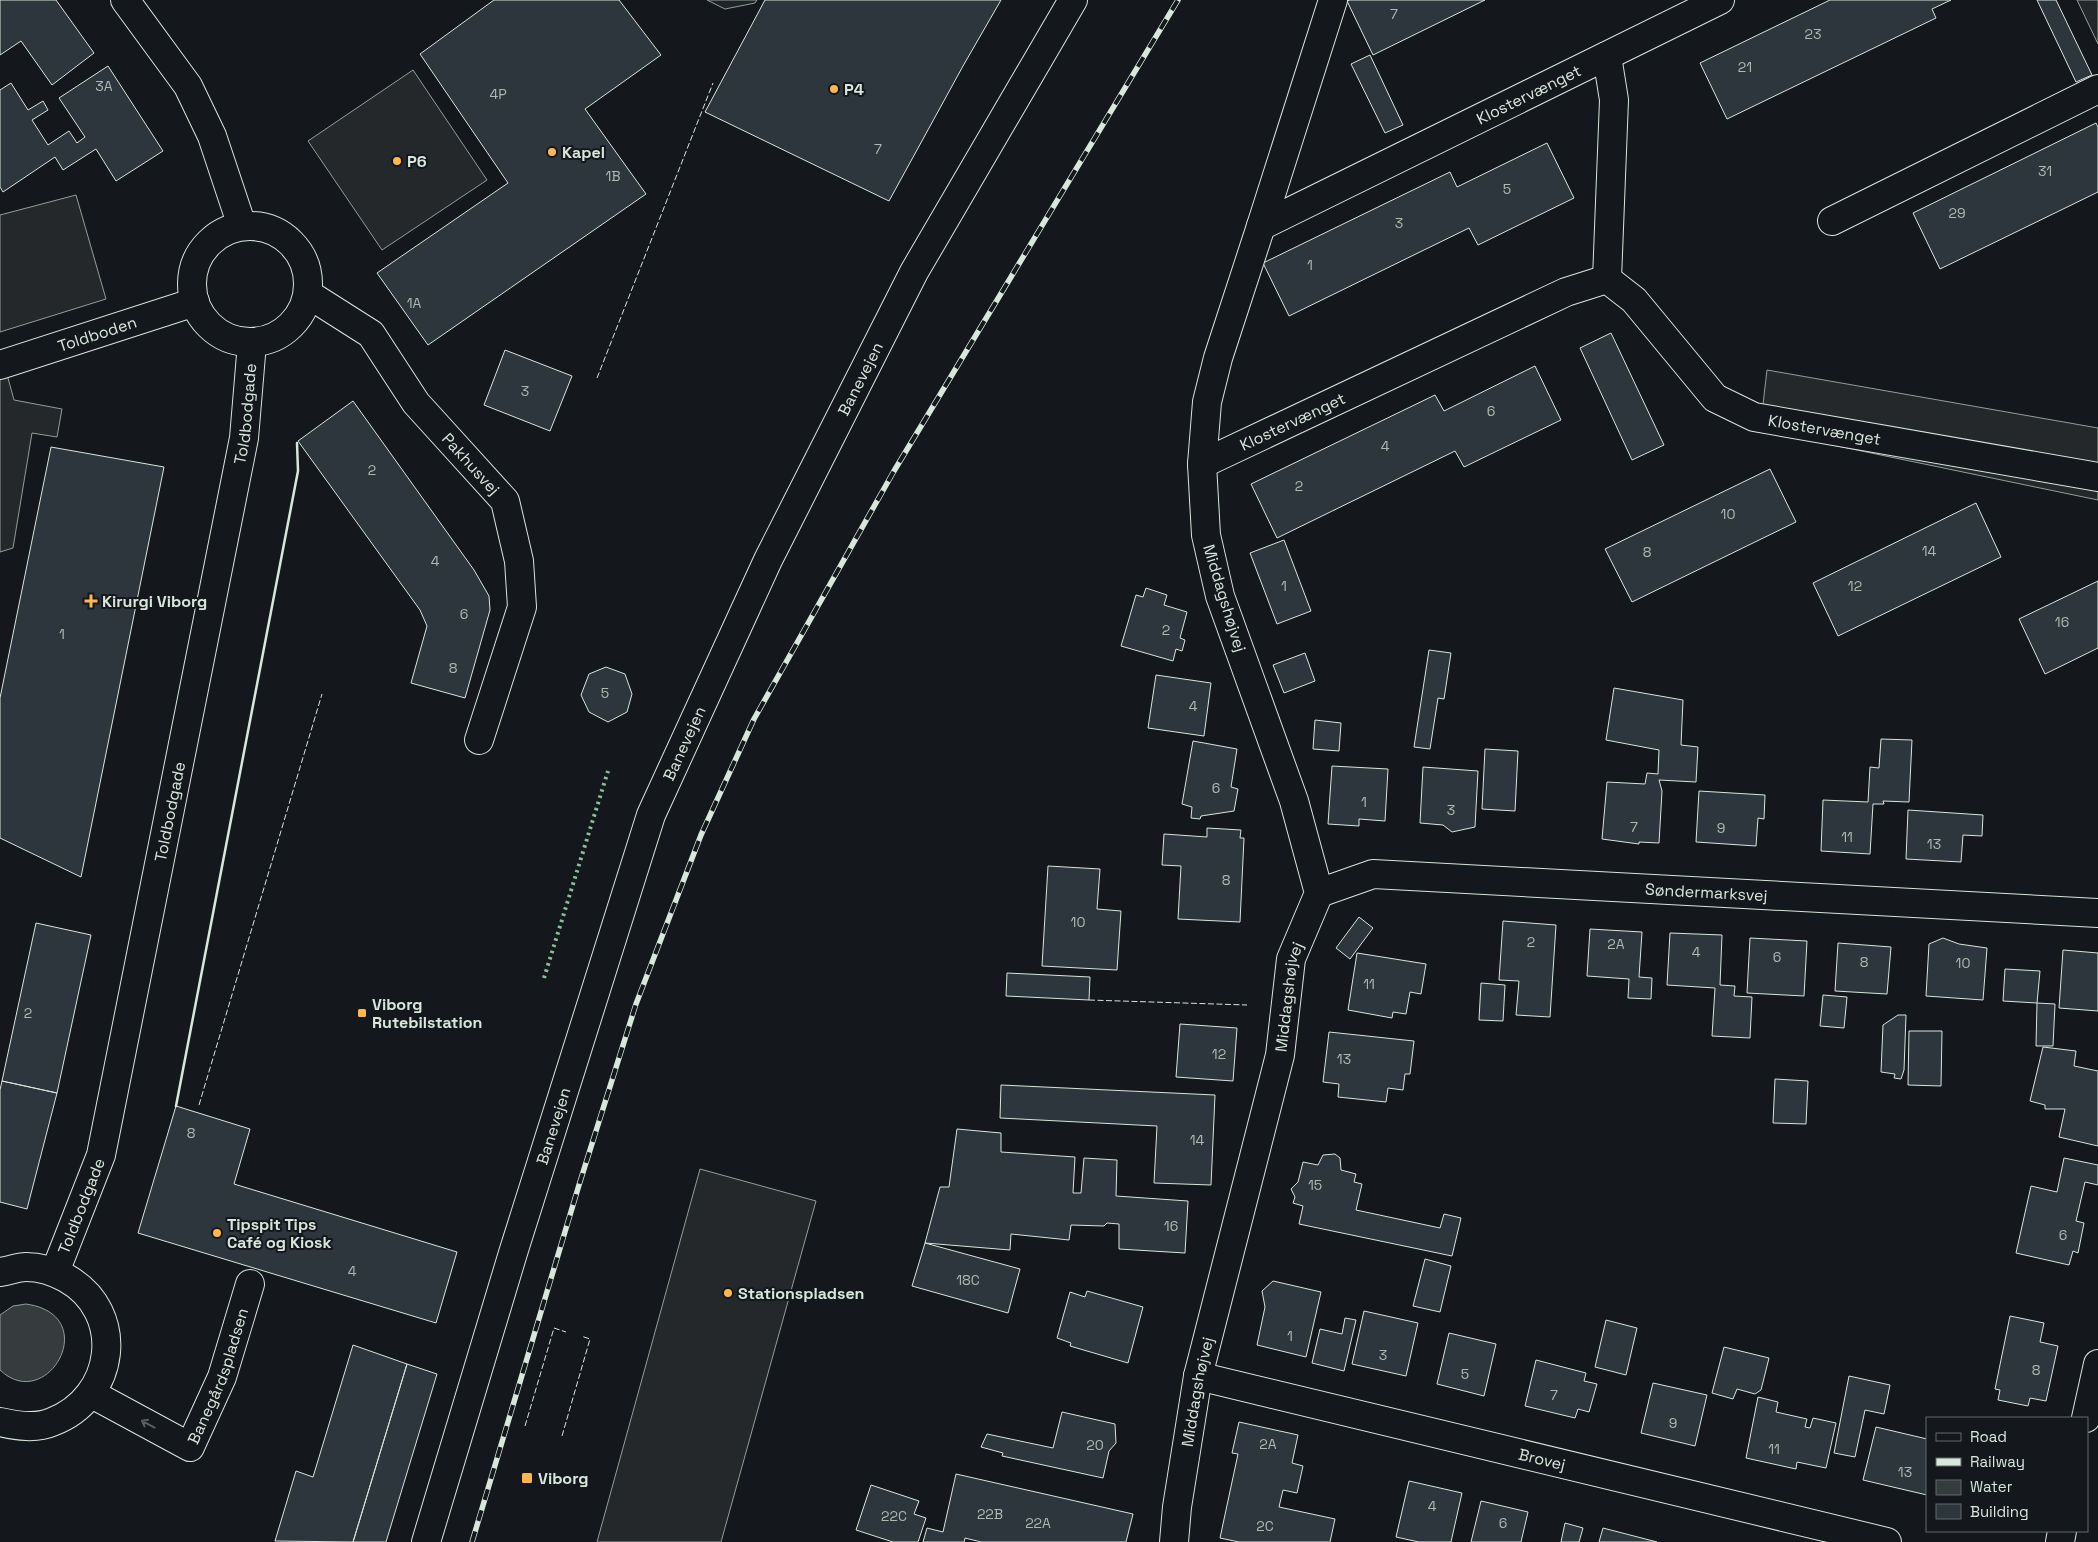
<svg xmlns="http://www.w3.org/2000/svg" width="2098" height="1542" font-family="'Space Grotesk',sans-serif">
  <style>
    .green { fill: #202428; stroke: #939e99 }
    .parking { fill: #24282b; stroke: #939e99 }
    .water { fill: #363b3e; stroke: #939e99 }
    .building { fill: #2c363c; stroke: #d8e6dc }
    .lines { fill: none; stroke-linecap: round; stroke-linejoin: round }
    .minor-casing { stroke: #d8e6dc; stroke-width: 30 }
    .major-casing { stroke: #d8e6dc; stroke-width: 30 }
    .minor { stroke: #14181c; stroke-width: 28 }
    .major { stroke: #14181c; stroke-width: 28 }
    .rail-casing { stroke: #d8e6dc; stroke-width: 5.5 }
    .rail { stroke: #14181c; stroke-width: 4; stroke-dasharray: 11; stroke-linecap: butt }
    .hedge { stroke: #8ac095; stroke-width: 4; stroke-dasharray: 2.5 4; stroke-linecap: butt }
    .fence { stroke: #d8e6dc; stroke-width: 1; stroke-dasharray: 6 2.5; stroke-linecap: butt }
    .wall { stroke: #d8e6dc; stroke-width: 2.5 }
    .oneway { stroke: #59605f }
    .poi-dot { fill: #ffb74d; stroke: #14181c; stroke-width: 2 }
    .labels { text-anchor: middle; stroke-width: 4; stroke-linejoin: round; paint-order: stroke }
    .number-label { font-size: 14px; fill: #adbab4 }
    .poi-label { font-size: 16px; font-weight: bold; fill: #d8e6dc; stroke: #14181c; text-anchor: start }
    .street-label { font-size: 16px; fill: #d8e6dc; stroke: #14181c }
  </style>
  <rect width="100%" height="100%" fill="#14181c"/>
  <path class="green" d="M 707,0 L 757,0 L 755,3 L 725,9 Z"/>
  <path class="parking" d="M 2077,0 L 2098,0 L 2098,44 Z
    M 413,70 L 487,180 L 382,250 L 308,141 Z
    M 76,195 L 106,299 L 0,332 L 0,215 Z
    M 0,349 L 14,400 L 62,409 L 57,437 L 32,433 L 13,548 L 0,552 Z
    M 1767,370 L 2098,428 L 2098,500 L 1760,430 Z
    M 700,1169 L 816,1201 L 721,1542 L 597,1542 Z"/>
  <path class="water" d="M 26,1304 C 104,1315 47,1415 0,1370 L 0,1315 L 13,1306 Z"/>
  <path class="building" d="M 0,0 L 56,0 L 94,53 L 52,85 L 21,41 L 0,55 Z
    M 494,0 L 619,0 L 661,55 L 585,109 L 646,194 L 428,345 L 377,273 L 508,183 L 420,54 Z
    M 765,0 L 1001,0 L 963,66 L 889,201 L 705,112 Z
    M 1350,0 L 1485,0 L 1373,55 L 1347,1 Z
    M 1830,0 L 1951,0 L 1932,9 L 1936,18 L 1727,119 L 1700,63 Z
    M 2037,0 L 2056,0 L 2092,75 L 2076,82 Z
    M 1370,55 L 1403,125 L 1385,133 L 1351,64 Z
    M 108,66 L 163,151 L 116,181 L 96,149 L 63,170 L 55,157 L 3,192 L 0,187 L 0,90 L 11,83 L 28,110 L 43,101 L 48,110 L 32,120 L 48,145 L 69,131 L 77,143 L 85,137 L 59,98 Z
    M 2096,123 L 2098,127 L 2098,192 L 1940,269 L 1913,213 Z
    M 1547,143 L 1574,198 L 1478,245 L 1469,228 L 1289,316 L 1263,263 L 1450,172 L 1457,187 Z
    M 1611,333 L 1664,445 L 1632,460 L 1580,348 Z
    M 505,350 L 572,376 L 550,431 L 484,405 Z
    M 1535,366 L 1561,420 L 1464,467 L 1455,451 L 1277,538 L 1251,484 L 1435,395 L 1444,411 Z
    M 353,401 L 474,570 L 489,596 L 490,610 L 465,698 L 411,683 L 427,626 L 420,610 L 298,441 Z
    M 51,447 L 164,467 L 81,877 L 0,838 L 0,698 Z
    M 1770,469 L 1796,522 L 1632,602 L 1605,549 Z
    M 1976,503 L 2001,557 L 1838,636 L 1813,583 Z
    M 1284,540 L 1311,611 L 1277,624 L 1250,553 Z
    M 2098,581 L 2098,648 L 2045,674 L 2019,619 Z
    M 1146,588 L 1167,595 L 1164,605 L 1187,612 L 1180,638 L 1185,640 L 1182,651 L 1176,649 L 1173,661 L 1121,646 L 1136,595 L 1143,597 Z
    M 1429,650 L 1451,653 L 1444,699 L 1438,698 L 1430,749 L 1414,747 Z
    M 1305,653 L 1315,681 L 1284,693 L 1273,665 Z
    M 606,667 L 625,674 L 632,694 L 627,712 L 608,722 L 589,712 L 581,695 L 589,674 Z
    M 1156,675 L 1211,683 L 1204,736 L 1148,728 Z
    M 1614,688 L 1683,700 L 1681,745 L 1698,747 L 1696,782 L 1659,780 L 1662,791 L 1659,843 L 1639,842 L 1639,844 L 1602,839 L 1607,782 L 1645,784 L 1647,773 L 1658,774 L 1659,750 L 1606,740 Z
    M 1315,720 L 1341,723 L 1339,751 L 1313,749 Z
    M 1881,739 L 1912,740 L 1909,802 L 1883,801 L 1884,804 L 1873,804 L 1870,854 L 1821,851 L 1823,800 L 1868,802 L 1870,767 L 1879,768 Z
    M 1193,741 L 1237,749 L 1231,787 L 1238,789 L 1234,811 L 1201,816 L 1200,819 L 1191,818 L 1192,807 L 1182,804 Z
    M 1485,749 L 1518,751 L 1515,811 L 1482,809 Z
    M 1332,766 L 1388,769 L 1385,821 L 1359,819 L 1359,826 L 1328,824 Z
    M 1423,767 L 1478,771 L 1475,827 L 1452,832 L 1443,825 L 1420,823 Z
    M 1699,791 L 1765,795 L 1764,819 L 1758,818 L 1756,846 L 1696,842 Z
    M 1908,810 L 1983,815 L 1982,836 L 1963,835 L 1961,862 L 1906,859 Z
    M 1207,828 L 1241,830 L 1240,838 L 1244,838 L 1240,922 L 1178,919 L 1181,866 L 1162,865 L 1164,834 L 1207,837 Z
    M 1048,866 L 1100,869 L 1097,909 L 1121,911 L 1117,970 L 1042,966 Z
    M 1359,917 L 1373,928 L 1350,959 L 1336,948 Z
    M 1503,921 L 1556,925 L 1550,1017 L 1516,1015 L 1519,981 L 1499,980 Z
    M 36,923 L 91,935 L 57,1093 L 2,1081 Z
    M 1590,929 L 1642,932 L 1639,977 L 1652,978 L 1651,999 L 1628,998 L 1629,979 L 1587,976 Z
    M 1670,933 L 1722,935 L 1720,985 L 1735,986 L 1734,996 L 1752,997 L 1750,1038 L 1712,1036 L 1715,988 L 1667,985 Z
    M 1750,938 L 1807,941 L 1804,996 L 1747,993 Z
    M 1943,938 L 1959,944 L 1987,948 L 1983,1000 L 1926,996 L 1929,944 Z
    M 1838,943 L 1891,947 L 1887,994 L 1835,991 Z
    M 2063,950 L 2098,953 L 2098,1011 L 2059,1008 Z
    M 1357,953 L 1426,964 L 1421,994 L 1410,992 L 1406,1014 L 1393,1012 L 1392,1018 L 1348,1010 Z
    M 2005,969 L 2040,971 L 2037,1003 L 2003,1001 Z
    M 1007,973 L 1090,977 L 1089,1000 L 1006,996 Z
    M 1481,983 L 1505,985 L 1503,1021 L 1479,1020 Z
    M 1823,995 L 1847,997 L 1844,1028 L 1820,1026 Z
    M 2037,1003 L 2055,1004 L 2053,1046 L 2036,1046 Z
    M 1898,1015 L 1906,1015 L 1904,1070 L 1901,1079 L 1894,1078 L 1895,1074 L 1881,1072 L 1883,1025 Z
    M 1180,1024 L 1237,1028 L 1233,1081 L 1176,1077 Z
    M 1909,1031 L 1942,1031 L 1941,1086 L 1908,1085 Z
    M 1329,1032 L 1414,1041 L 1410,1074 L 1405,1074 L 1403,1090 L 1388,1088 L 1386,1102 L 1338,1097 L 1339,1084 L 1323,1082 Z
    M 2043,1047 L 2076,1051 L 2074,1066 L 2098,1071 L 2098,1146 L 2059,1137 L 2065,1109 L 2045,1109 L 2045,1105 L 2030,1101 Z
    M 1775,1079 L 1808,1081 L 1806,1124 L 1773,1123 Z
    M 2,1081 L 57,1093 L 27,1209 L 0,1202 L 0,1090 Z
    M 1001,1085 L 1215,1095 L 1211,1185 L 1154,1183 L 1157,1126 L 1000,1118 Z
    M 176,1106 L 250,1129 L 234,1184 L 457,1252 L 436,1323 L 138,1233 Z
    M 957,1129 L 1001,1133 L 1001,1152 L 1075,1157 L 1073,1193 L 1081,1193 L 1084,1158 L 1117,1160 L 1116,1196 L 1188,1201 L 1185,1253 L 1119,1249 L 1119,1224 L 1107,1223 L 1104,1226 L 1071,1225 L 1069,1240 L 1011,1234 L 1010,1250 L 925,1243 L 940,1187 L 949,1187 Z
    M 1335,1154 L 1340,1158 L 1341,1170 L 1356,1174 L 1354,1182 L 1362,1184 L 1356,1210 L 1440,1228 L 1444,1214 L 1461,1218 L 1452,1256 L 1299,1224 L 1303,1206 L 1293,1203 L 1295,1197 L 1291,1189 L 1298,1182 L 1303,1162 L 1318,1165 L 1323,1155 Z
    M 2064,1158 L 2098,1165 L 2098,1185 L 2085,1182 L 2076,1221 L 2084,1223 L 2078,1253 L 2073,1251 L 2069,1265 L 2016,1253 L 2031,1186 L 2057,1192 Z
    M 925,1243 L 1020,1269 L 1008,1313 L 912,1286 Z
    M 1425,1259 L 1451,1266 L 1440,1312 L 1413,1306 Z
    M 1273,1281 L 1321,1292 L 1306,1357 L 1257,1345 L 1265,1307 L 1262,1291 Z
    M 1087,1291 L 1143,1307 L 1128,1363 L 1070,1346 L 1071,1343 L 1057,1338 L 1070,1292 L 1085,1297 Z
    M 1364,1311 L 1418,1323 L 1406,1376 L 1352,1364 Z
    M 2010,1316 L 2044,1323 L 2040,1342 L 2058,1346 L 2046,1401 L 2030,1398 L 2028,1406 L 1998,1400 L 2000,1390 L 1995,1389 Z
    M 1345,1318 L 1356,1320 L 1344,1371 L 1312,1363 L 1320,1329 L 1342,1334 Z
    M 1606,1320 L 1637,1328 L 1626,1375 L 1595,1367 Z
    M 1449,1333 L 1496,1344 L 1484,1396 L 1437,1384 Z
    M 353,1345 L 407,1364 L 353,1542 L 275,1541 L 296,1471 L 313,1477 Z
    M 1724,1347 L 1769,1358 L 1761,1390 L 1755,1394 L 1737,1389 L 1733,1399 L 1712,1393 Z
    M 1536,1360 L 1586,1373 L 1584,1381 L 1597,1384 L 1589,1412 L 1578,1409 L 1575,1418 L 1525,1406 Z
    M 407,1364 L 437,1374 L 386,1542 L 353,1542 Z
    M 1849,1376 L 1890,1385 L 1884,1414 L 1865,1410 L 1855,1457 L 1834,1453 Z
    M 1653,1383 L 1707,1395 L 1695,1446 L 1641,1433 Z
    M 1758,1397 L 1778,1402 L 1776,1412 L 1807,1419 L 1805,1427 L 1810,1428 L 1813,1418 L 1836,1423 L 1826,1468 L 1797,1462 L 1796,1469 L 1746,1458 Z
    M 1062,1412 L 1115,1424 L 1116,1443 L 1109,1451 L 1103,1478 L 1002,1456 L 1003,1453 L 981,1447 L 987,1434 L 1053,1448 Z
    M 1239,1422 L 1298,1435 L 1292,1463 L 1303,1466 L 1297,1493 L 1283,1490 L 1279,1507 L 1335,1519 L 1330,1542 L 1239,1542 L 1220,1538 L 1238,1454 L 1232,1453 Z
    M 1876,1427 L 1927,1439 L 1927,1495 L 1863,1480 Z
    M 956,1474 L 1133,1514 L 1126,1542 L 981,1542 L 965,1538 L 964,1542 L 923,1542 L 927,1528 L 943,1532 Z
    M 1409,1481 L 1462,1493 L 1451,1542 L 1419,1542 L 1396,1537 Z
    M 871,1485 L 919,1501 L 914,1514 L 926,1518 L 918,1542 L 893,1542 L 856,1530 Z
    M 1481,1501 L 1528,1512 L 1521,1542 L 1471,1542 Z
    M 1565,1523 L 1583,1528 L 1579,1542 L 1561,1542 Z
    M 1603,1528 L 1657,1542 L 1599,1542 Z"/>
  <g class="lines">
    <g class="minor-casing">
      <g id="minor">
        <path d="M 125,0 L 188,86 L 212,136 L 242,226"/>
        <path d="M 1832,221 L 2098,89"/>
        <path d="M 1261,226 L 1333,0"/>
        <circle cx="250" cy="284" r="58"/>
        <path d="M 1607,279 L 1614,100 L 1607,56"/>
        <path id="s1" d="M 308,294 L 371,334 L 416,403 L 505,501 L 519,561 L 522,607 L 479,740"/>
        <path id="s2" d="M 0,365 L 195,302"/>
        <path id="s3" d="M 1202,464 L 1566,292 L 1607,279 L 1634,300 L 1715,398 L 1754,417 L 2098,477"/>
        <path id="s4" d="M 1319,893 L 1373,874 L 2098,913"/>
        <path d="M 0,1272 C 8,1271 18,1267 26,1267 C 40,1267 55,1272 66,1278 C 127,1312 116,1398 52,1422 C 36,1429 17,1426 0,1422"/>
        <path id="s5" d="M 55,1272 L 101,1155 L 244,438 L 252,343"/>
        <path id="s6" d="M 1198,1376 L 1887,1542"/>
        <path id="s7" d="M 92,1394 L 190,1447 L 222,1377 L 250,1284"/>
        <path d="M 2086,1418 L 2098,1364"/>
        <path id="s8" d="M 1174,1542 L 1177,1507 L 1198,1376 L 1280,1055 L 1291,959 L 1319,893 L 1294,801 L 1220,596 L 1206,535 L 1202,464 L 1207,402 L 1218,358 L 1261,226 L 1720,0"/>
        <path d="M 2060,1542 L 2062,1531"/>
      </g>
    </g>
    <g class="major-casing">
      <g id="major">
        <path id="s9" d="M 426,1542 L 513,1253 L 651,815 L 768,560 L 914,272 L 1073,0"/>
      </g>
    </g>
    <use href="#minor" class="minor"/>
    <use href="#major" class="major"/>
    <g class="rail-casing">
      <path id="rail" d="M 472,1542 L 579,1185 L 636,1004 L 701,835 L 754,719 L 894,471 L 1178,0"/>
    </g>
    <use href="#rail" class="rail"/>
    <path class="hedge" d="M 544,978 L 608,771"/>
    <path class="fence" d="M 597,378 L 713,83
      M 1089,1000 L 1247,1005
      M 199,1105 L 322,694
      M 525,1426 L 554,1328 L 566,1332
      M 562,1436 L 590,1339 L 581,1336"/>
    <path class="wall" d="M 176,1106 L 298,471 L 297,443"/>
  </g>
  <defs><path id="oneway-shaft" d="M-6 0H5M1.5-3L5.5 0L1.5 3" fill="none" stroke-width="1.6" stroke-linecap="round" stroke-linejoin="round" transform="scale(1.25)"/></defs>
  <use class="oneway" href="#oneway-shaft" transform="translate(148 1424) rotate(-152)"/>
  <g class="poi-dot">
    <circle cx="834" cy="89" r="5"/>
    <circle cx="552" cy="152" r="5"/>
    <circle cx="397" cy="161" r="5"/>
    <path d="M88.5 593.5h5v5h5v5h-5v5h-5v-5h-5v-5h5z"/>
    <rect x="357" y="1008" width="10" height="10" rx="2.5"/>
    <circle cx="217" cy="1233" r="5"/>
    <circle cx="728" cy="1293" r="5"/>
    <rect x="521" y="1472" width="12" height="12" rx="2.5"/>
  </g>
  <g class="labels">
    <g class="number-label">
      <text x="1394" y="19">7</text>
      <text x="1813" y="39">23</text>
      <text x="1745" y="72">21</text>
      <text x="104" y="91">3A</text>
      <text x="498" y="99">4P</text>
      <text x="878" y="154">7</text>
      <text x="2045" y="176">31</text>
      <text x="613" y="181">1B</text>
      <text x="1507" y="194">5</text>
      <text x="1957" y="218">29</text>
      <text x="1399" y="228">3</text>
      <text x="1310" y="270">1</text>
      <text x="414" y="308">1A</text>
      <text x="525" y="396">3</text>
      <text x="1491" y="416">6</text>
      <text x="1385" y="451">4</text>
      <text x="372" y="475">2</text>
      <text x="1299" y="491">2</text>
      <text x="1728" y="519">10</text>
      <text x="1929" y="556">14</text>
      <text x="1647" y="557">8</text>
      <text x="435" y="566">4</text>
      <text x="1284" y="591">1</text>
      <text x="1855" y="591">12</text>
      <text x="464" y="619">6</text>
      <text x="2062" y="627">16</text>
      <text x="1166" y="635">2</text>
      <text x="62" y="639">1</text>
      <text x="453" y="673">8</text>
      <text x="605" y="698">5</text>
      <text x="1193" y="711">4</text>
      <text x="1216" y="793">6</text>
      <text x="1364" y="807">1</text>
      <text x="1451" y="815">3</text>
      <text x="1634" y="832">7</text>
      <text x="1721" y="833">9</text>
      <text x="1847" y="842">11</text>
      <text x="1934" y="849">13</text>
      <text x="1226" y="885">8</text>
      <text x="1078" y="927">10</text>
      <text x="1531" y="947">2</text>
      <text x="1616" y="949">2A</text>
      <text x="1696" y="957">4</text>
      <text x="1777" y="962">6</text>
      <text x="1864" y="967">8</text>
      <text x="1963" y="968">10</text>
      <text x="1369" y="989">11</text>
      <text x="28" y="1018">2</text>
      <text x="1219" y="1059">12</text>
      <text x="1344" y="1064">13</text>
      <text x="191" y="1138">8</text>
      <text x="1197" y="1145">14</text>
      <text x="1315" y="1190">15</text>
      <text x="1171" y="1231">16</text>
      <text x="2063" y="1240">6</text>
      <text x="352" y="1276">4</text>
      <text x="968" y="1285">18C</text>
      <text x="1290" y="1341">1</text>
      <text x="1383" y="1360">3</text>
      <text x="2036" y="1375">8</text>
      <text x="1465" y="1379">5</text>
      <text x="1554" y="1400">7</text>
      <text x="1673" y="1428">9</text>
      <text x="1268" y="1449">2A</text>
      <text x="1095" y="1450">20</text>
      <text x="1774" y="1454">11</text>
      <text x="1905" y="1477">13</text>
      <text x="1432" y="1511">4</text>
      <text x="990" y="1519">22B</text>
      <text x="894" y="1521">22C</text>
      <text x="1038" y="1528">22A</text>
      <text x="1503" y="1528">6</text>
      <text x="1265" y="1531">2C</text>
    </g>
    <g class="poi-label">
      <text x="844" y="95">P4</text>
      <text x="562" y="158">Kapel</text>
      <text x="407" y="167">P6</text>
      <text x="102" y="607">Kirurgi Viborg</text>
      <text x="372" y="1010">Viborg<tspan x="372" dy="18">Rutebilstation</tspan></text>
      <text x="227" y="1230">Tipspit Tips<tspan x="227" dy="18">Café og Kiosk</tspan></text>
      <text x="738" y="1299">Stationspladsen</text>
      <text x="538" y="1484">Viborg</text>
    </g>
    <g class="street-label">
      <text dy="6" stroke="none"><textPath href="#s8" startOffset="1659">Klostervænget</textPath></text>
      <text dy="6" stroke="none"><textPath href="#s2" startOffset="102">Toldboden</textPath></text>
      <text dy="6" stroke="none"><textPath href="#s9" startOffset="1245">Banevejen</textPath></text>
      <text dy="6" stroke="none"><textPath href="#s5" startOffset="881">Toldbodgade</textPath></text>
      <text dy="6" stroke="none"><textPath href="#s3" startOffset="100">Klostervænget</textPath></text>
      <text dy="6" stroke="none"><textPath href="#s3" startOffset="722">Klostervænget</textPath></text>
      <text dy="6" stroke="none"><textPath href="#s1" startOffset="239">Pakhusvej</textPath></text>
      <text transform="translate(1225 598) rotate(73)" y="6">Middagshøjvej</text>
      <text dy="6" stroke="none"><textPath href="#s9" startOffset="840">Banevejen</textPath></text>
      <text dy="6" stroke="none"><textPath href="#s5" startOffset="476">Toldbodgade</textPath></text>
      <text dy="6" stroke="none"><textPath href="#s4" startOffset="391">Søndermarksvej</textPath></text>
      <text dy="6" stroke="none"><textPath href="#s8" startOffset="558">Middagshøjvej</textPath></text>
      <text dy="6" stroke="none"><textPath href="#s9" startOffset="435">Banevejen</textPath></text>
      <text dy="6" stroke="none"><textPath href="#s5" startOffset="71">Toldbodgade</textPath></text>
      <text dy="6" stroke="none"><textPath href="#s7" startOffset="188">Banegårdspladsen</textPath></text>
      <text dy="6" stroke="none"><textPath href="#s8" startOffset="152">Middagshøjvej</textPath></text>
      <text dy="6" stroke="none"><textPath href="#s6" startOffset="354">Brovej</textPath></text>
    </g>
  </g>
  <rect x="1926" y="1417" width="162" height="115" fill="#14181c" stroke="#626a69"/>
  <rect x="1936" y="1433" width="25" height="8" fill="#14181c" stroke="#626a69"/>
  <text x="1970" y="1442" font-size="15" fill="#d8e6dc">Road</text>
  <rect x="1936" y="1458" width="25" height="8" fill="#d8e6dc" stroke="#626a69"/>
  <text x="1970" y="1467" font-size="15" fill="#d8e6dc">Railway</text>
  <rect x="1936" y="1480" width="25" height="15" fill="#363b3e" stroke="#626a69"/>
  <text x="1970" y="1492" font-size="15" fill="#d8e6dc">Water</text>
  <rect x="1936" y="1504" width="25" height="15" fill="#2c363c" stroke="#626a69"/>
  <text x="1970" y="1517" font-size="15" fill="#d8e6dc">Building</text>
</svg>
